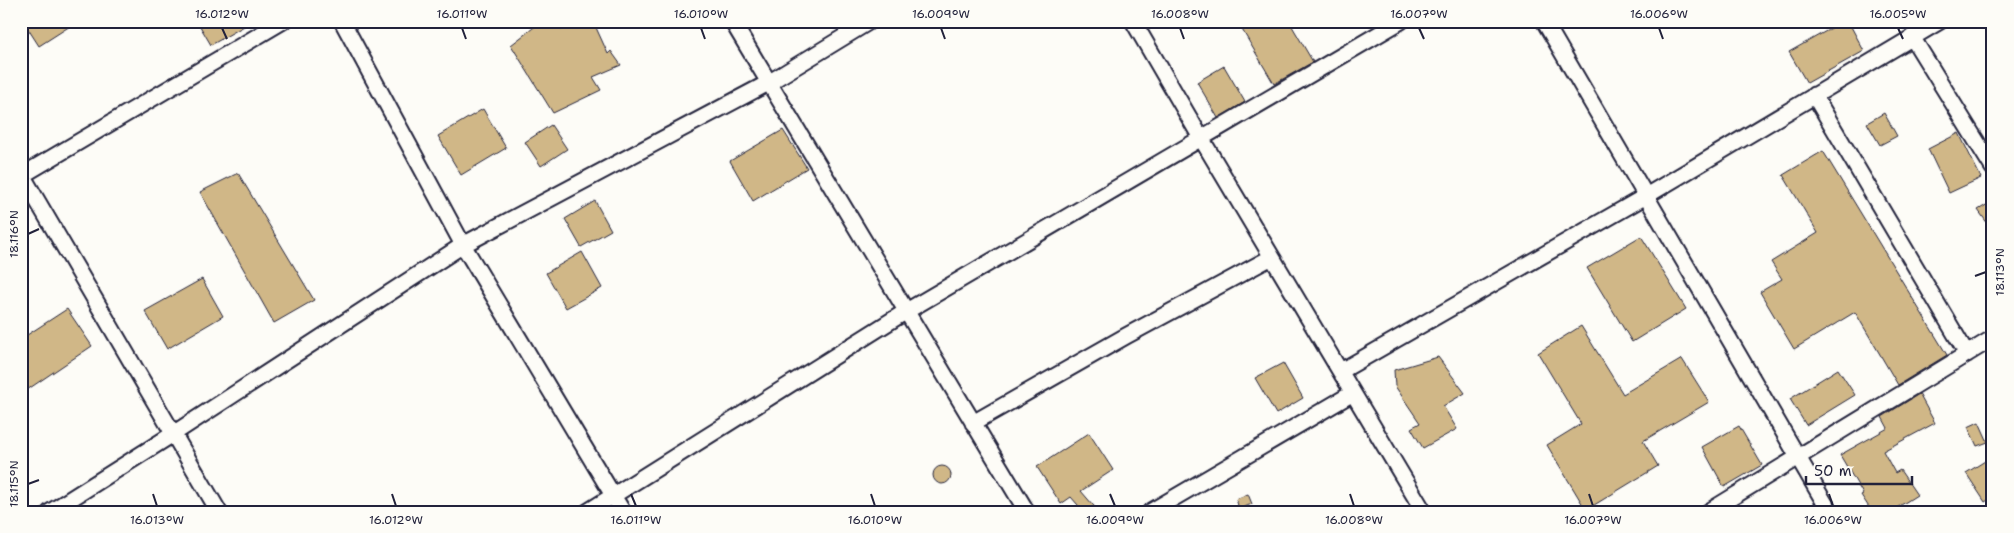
<svg xmlns="http://www.w3.org/2000/svg" width="2014" height="533" font-family="'Shantell Sans',sans-serif">
  <style>
    .building { fill: #d0b787; stroke: #22223b }
    .lines { fill: none; stroke-linecap: round; stroke-linejoin: round }
    .minor-casing { stroke: #22223b; stroke-width: 19 }
    .minor { stroke: #fdfcf7; stroke-width: 15 }
    .ticks { fill: none; stroke: #22223b; stroke-width: 2 }
    .neatline { fill: none; stroke: #22223b; stroke-width: 2 }
    .ticks-label { font-size: 12px; text-anchor: middle; fill: #22223b }
  </style>
  <rect width="100%" height="100%" fill="#fdfcf7"/>
  <filter id="ink" filterUnits="userSpaceOnUse"><feTurbulence type="fractalNoise" baseFrequency=".02" numOctaves="2"/><feDisplacementMap in="SourceGraphic" scale="10" xChannelSelector="R" yChannelSelector="G"/><feConvolveMatrix kernelMatrix="1 2 1 2 8 2 1 2 1" color-interpolation-filters="sRGB"/></filter>
  <g filter="url(#ink)">
    <path class="building" d="M 23,21 L 78,21 L 39,46 Z
      M 197,21 L 253,21 L 211,45 Z
      M 542,21 L 556,21 L 561,29 L 575,21 L 593,21 L 608,54 L 611,51 L 621,65 L 593,77 L 601,90 L 553,113 L 511,45 Z
      M 1237,21 L 1289,21 L 1313,62 L 1274,84 Z
      M 1844,21 L 1848,21 L 1864,51 L 1807,83 L 1789,52 Z
      M 1224,66 L 1245,102 L 1218,118 L 1197,82 Z
      M 483,109 L 506,148 L 461,175 L 438,136 Z
      M 1884,113 L 1897,136 L 1880,145 L 1867,123 Z
      M 551,125 L 567,149 L 541,166 L 525,142 Z
      M 783,130 L 807,168 L 753,201 L 730,161 Z
      M 1959,133 L 1981,178 L 1949,193 L 1928,149 Z
      M 1823,151 L 1947,355 L 1898,385 L 1855,312 L 1794,349 L 1760,292 L 1782,279 L 1771,262 L 1818,233 L 1783,175 Z
      M 238,173 L 314,300 L 274,323 L 200,192 Z
      M 595,201 L 611,230 L 581,247 L 565,219 Z
      M 1993,201 L 1993,231 L 1978,210 Z
      M 1641,236 L 1686,309 L 1632,342 L 1587,268 Z
      M 582,252 L 602,288 L 566,308 L 546,273 Z
      M 202,279 L 223,316 L 167,349 L 145,311 Z
      M 67,309 L 92,346 L 21,394 L 21,339 Z
      M 1581,326 L 1623,394 L 1682,359 L 1709,402 L 1643,441 L 1658,466 L 1586,510 L 1547,445 L 1581,424 L 1538,353 Z
      M 1438,357 L 1465,393 L 1443,406 L 1457,429 L 1423,448 L 1411,428 L 1420,423 L 1395,386 L 1394,370 Z
      M 1283,363 L 1303,398 L 1276,414 L 1255,378 Z
      M 1838,369 L 1855,395 L 1806,425 L 1790,399 Z
      M 1919,394 L 1935,423 L 1883,451 L 1895,473 L 1900,470 L 1917,495 L 1890,512 L 1872,512 L 1861,495 L 1863,494 L 1840,455 L 1888,428 L 1882,417 Z
      M 1979,422 L 1988,442 L 1977,446 L 1968,427 Z
      M 1739,426 L 1762,465 L 1724,487 L 1702,447 Z
      M 1089,433 L 1113,470 L 1081,491 L 1099,512 L 1084,512 L 1071,497 L 1061,504 L 1037,467 Z
      M 1993,456 L 1993,497 L 1985,502 L 1966,473 Z
      M933 475a9 9 0 1 1 18 0a9 9 0 1 1-18 0Z
      M 1248,494 L 1252,504 L 1239,509 L 1236,499 Z"/>
    <g class="lines">
      <g class="minor-casing">
        <path id="minor" d="M 342,21 L 463,245 L 623,512
          M 732,21 L 1027,512
          M 1133,21 L 1201,138 L 1424,512
          M 1544,21 L 1830,512
          M 1912,37 L 1993,168
          M 1814,95 L 1967,354
          M 21,173 L 219,512
          M 21,176 L 283,21
          M 1341,371 L 1646,196 L 1940,21
          M 973,423 L 1126,336 L 1272,257
          M 50,512 L 173,434 L 463,245 L 770,82 L 870,21
          M 587,512 L 905,312 L 1401,21
          M 1150,512 L 1353,393
          M 1708,512 L 1993,338"/>
      </g>
      <use href="#minor" class="minor"/>
    </g>
  </g>
  <path class="ticks" d="M 222,28 L 227,39M 462,28 L 466,39M 701,28 L 705,39M 941,28 L 945,39M 1180,28 L 1184,39M 1419,28 L 1424,39M 1659,28 L 1663,39M 1898,28 L 1903,39M 28,234 L 39,229M 1975,276 L 1986,272M 28,484 L 39,480M 153,494 L 157,506M 392,494 L 396,506M 631,494 L 636,506M 871,494 L 875,506M 1110,494 L 1115,506M 1350,494 L 1354,506M 1589,494 L 1593,506M 1829,494 L 1833,506"/>
  <rect width="2014" height="533" fill="none" stroke="#fdfcf7" stroke-width="55"/>
  <path d="M1806 476v8h106v-8" fill="none" stroke="#22223b" stroke-width="2.5"/>
  <text x="1814" y="476" font-size="15" fill="#22223b" stroke="#fdfcf7" stroke-width="4" paint-order="stroke">50 m</text>
  <rect x="28" y="28" width="1958" height="478" class="neatline"/>
  <g class="ticks-label">
    <text x="222" y="18">16.012°W</text>
    <text x="462" y="18">16.011°W</text>
    <text x="701" y="18">16.010°W</text>
    <text x="941" y="18">16.009°W</text>
    <text x="1180" y="18">16.008°W</text>
    <text x="1419" y="18">16.007°W</text>
    <text x="1659" y="18">16.006°W</text>
    <text x="1898" y="18">16.005°W</text>
    <text transform="translate(14 234) rotate(-90)" y="4">18.116°N</text>
    <text transform="translate(2000 272) rotate(-90)" y="4">18.113°N</text>
    <text transform="translate(14 484) rotate(-90)" y="4">18.115°N</text>
    <text x="157" y="524">16.013°W</text>
    <text x="396" y="524">16.012°W</text>
    <text x="636" y="524">16.011°W</text>
    <text x="875" y="524">16.010°W</text>
    <text x="1115" y="524">16.009°W</text>
    <text x="1354" y="524">16.008°W</text>
    <text x="1593" y="524">16.007°W</text>
    <text x="1833" y="524">16.006°W</text>
  </g>
</svg>
